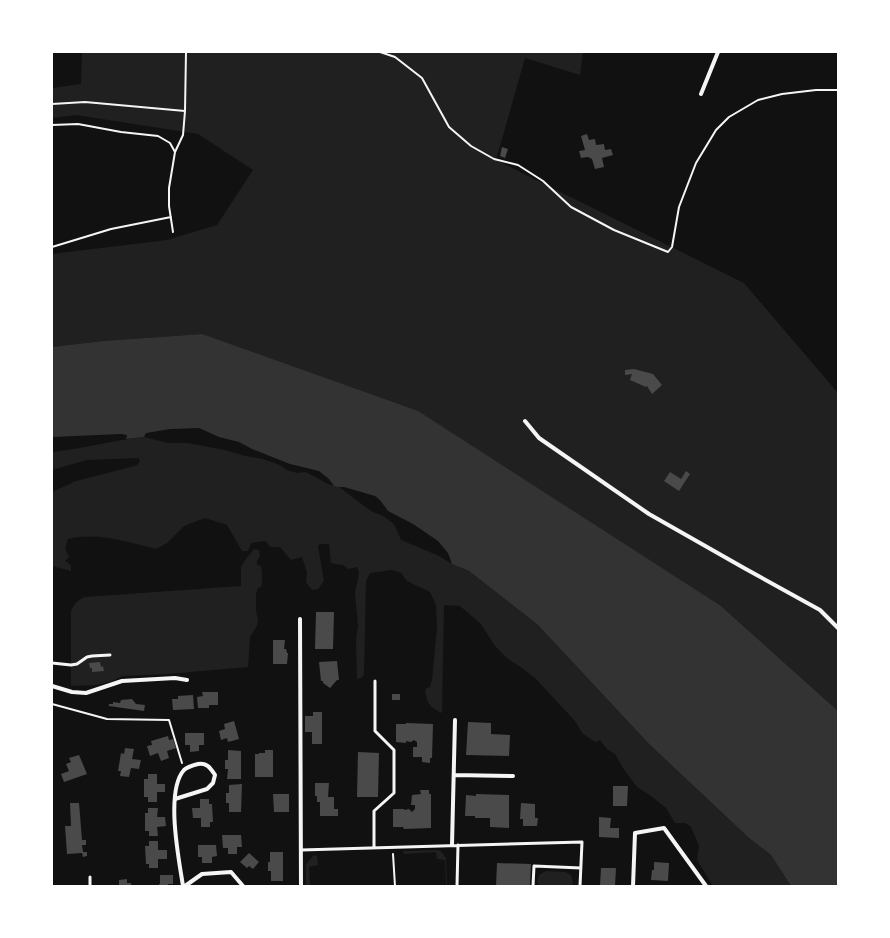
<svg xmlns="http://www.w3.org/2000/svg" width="890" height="938" font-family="'PT Sans Narrow',sans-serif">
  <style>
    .green { fill: #202020 }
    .water { fill: #333 }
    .building { fill: #4a4a4a }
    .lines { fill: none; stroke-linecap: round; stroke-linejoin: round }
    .path { stroke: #f5f5f5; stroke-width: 2 }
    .service { stroke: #f5f5f5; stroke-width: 3 }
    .minor { stroke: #f5f5f5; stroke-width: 4 }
  </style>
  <rect width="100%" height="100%" fill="#111"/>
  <path class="green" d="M 82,52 L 583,52 L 580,75 L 525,58 L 496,160 L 744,283 L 838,393 L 838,711 L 721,606 L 202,334 L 103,341 L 52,347 L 52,254 L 167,240 L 217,225 L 253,170 L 198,134 L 76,115 L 52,118 L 52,88 L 81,84 Z
    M 144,437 L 168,443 L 188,443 L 225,450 L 245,456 L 263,459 L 280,465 L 287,470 L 297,473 L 306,472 L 328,484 L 339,487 L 371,511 L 383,516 L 394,524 L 401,540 L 437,555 L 452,564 L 469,571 L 537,624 L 649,744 L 749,838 L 771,855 L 791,886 L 713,886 L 697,860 L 699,846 L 691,827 L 685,823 L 675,823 L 666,808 L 651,796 L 637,787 L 623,768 L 615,754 L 607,749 L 600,740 L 595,742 L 583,734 L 575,721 L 536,679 L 522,668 L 507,658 L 495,646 L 481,624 L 460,606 L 444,605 L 442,713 C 429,707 427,703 425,689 L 430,687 L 432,680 L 437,628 L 436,605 L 430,592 L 407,581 L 401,573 L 392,570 L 370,573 L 366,581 L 364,675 L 361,678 L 357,679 L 356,640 L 358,626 L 355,593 L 359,573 L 357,567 L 348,569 L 343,565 L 331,563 L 329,544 L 320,544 L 318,546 L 324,581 L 318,589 L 312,590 L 306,582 L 307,572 L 302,557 L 291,560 L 280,547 L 270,547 L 266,541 L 251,543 L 248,551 L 242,551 L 227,525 L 205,518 L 184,526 L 167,543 L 156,549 C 127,542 98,532 68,539 L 65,548 L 69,557 L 65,561 L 71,565 L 71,571 L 52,566 L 52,492 L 76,481 L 131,467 L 137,465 L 140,461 L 138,458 L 87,460 L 52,470 L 52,452 C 83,449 113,440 144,437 Z
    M 254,549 L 259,550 L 260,556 L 257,561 L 257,565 L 261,566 C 262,571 263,583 261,587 L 258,588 L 256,594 L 256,611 L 258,619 L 257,626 L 250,637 L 248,667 L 168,674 L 122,676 L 110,682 L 96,685 L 71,686 L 71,612 C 74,604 77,600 85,597 L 241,586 L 241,567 L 245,560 Z
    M 436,850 L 441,851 L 446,858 L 447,886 L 446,886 L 445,860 L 437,859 L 436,852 L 403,854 L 404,851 L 407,851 Z
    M 317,855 L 318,865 L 309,867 L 310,886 L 306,886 L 306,864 L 313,856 Z
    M 546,871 L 565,872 L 571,875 L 573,883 L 572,886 L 539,886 L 537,881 L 539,875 Z"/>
  <path class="water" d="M 202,334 L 418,411 L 721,606 L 838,711 L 838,886 L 791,886 L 771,855 L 749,838 L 649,744 L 537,624 L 469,571 L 452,564 L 448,553 L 438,541 L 413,524 L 388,511 L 380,500 L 375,496 L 344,487 L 339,487 L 334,486 L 329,479 L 319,471 L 290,464 L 252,449 L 239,442 L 219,437 L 199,428 L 170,429 L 146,433 L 144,437 L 126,439 L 127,435 L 121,434 L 52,437 L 52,347 L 103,341 Z"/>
  <path class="building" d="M 587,134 L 589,140 L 595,139 L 596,145 L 604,144 L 605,150 L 611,149 L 613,155 L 602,158 L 604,167 L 595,169 L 592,159 L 588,157 L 581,158 L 579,151 L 585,150 L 581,136 Z
    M 502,147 L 508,149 L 505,158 L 500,156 Z
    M 634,369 L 653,374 L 662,385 L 652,394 L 647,386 L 646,387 L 630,380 L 632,374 L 625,375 L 625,370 Z
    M 686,471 L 690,474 L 679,491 L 664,481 L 670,472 L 681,479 Z
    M 316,612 L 334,612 L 333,649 L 315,649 Z
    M 273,640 L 285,640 L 284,649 L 286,649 L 287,653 L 288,653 L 287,664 L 273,664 Z
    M 337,661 L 339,680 L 337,680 L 330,688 L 323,683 L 323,681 L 321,681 L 319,662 Z
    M 100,662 L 101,667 L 103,666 L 104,671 L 92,672 L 92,668 L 90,668 L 89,663 Z
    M 202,692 L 218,692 L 218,705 L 209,705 L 209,708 L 198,708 L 197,697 L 203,696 Z
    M 392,694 L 400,694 L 400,700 L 392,700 Z
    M 193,695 L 194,709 L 173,710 L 172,699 L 178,699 L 178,696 Z
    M 132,699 L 136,704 L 145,705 L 144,711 L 109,706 L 109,704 L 113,704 L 113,702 L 120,703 L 121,700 Z
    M 313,712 L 322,712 L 322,744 L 312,744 L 312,732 L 305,732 L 305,716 L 313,716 Z
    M 234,721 L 239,739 L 228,742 L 227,738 L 221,740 L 219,731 L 225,729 L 224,724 Z
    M 468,722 L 491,723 L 491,734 L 510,735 L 509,756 L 466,755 Z
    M 406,723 L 433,724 L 432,758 L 430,758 L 430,763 L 422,762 L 422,757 L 413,757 L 413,747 L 417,747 L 417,742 L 414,740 L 411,742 L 406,741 L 406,743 L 396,742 L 396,724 L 406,724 Z
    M 185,733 L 204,733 L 204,745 L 199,745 L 199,751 L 190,752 L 190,745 L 185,745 Z
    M 168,736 L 169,740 L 173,739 L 176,748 L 167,751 L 169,758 L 161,761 L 158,753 L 150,756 L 147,746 L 152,745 L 151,741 Z
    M 125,748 L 134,749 L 132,759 L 141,760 L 139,769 L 131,768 L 129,777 L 120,776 L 121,771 L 118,771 L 121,753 L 124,754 Z
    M 228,750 L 241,751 L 241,779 L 227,779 L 228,769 L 225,769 L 225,760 L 228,760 Z
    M 265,750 L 273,750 L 273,777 L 255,777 L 255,754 L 259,754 L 259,753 L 265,753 Z
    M 358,752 L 379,753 L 378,797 L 357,797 Z
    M 79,755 L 87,774 L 64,782 L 61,774 L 69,771 L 66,764 L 71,762 L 69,758 Z
    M 148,774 L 157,774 L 157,784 L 165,784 L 165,792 L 157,792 L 157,802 L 148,802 L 148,797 L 144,797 L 144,779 L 148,779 Z
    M 315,783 L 329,783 L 328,797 L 334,797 L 334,809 L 338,809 L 338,816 L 320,816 L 320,802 L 317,802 L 317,796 L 315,796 Z
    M 242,784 L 241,812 L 229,812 L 229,803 L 226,803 L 226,793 L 229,793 L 229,785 Z
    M 613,786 L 628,786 L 627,806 L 613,806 Z
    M 420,790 L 429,790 L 429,794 L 431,794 L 431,828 L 404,829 L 403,827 L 393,827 L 393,809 L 404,809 L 404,810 L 409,809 L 412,812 L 415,809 L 415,805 L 411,805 L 412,795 L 421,794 Z
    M 273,794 L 289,794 L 289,812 L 274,812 Z
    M 476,794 L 509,795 L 509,828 L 490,827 L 490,818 L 475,818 L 475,816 L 465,816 L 466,795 L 476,796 Z
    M 200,799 L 209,799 L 209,804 L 212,804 L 213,822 L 210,822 L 210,827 L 201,827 L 201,818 L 193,818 L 192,808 L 200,808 Z
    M 70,803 L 79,803 L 82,840 L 86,840 L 86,845 L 82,845 L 83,852 L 87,852 L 87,856 L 83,857 L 82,853 L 67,854 L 65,826 L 71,826 Z
    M 521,803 L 535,804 L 535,818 L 538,818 L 537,826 L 523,826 L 523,819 L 520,819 Z
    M 148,808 L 158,808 L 157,817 L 165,817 L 166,826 L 157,827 L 158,836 L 149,836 L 149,831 L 145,831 L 145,813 L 148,813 Z
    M 599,817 L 611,818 L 610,828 L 619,828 L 619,838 L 599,837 Z
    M 222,835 L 241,835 L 242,847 L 237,847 L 237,854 L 228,854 L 228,848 L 223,848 Z
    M 149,841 L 158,841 L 158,850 L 167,850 L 167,859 L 158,859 L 158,868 L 149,868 L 149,864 L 146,864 L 145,846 L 149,846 Z
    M 198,845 L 216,845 L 217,856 L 212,857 L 212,863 L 202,863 L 202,857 L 198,857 Z
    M 270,852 L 283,852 L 283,881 L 271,881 L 271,871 L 268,871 L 268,862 L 270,862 Z
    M 249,853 L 259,862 L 253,869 L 249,866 L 247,868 L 240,862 Z
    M 654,862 L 669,863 L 668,881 L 651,880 L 652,870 L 654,870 Z
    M 497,863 L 531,864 L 530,886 L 496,886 Z
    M 601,868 L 616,868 L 615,886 L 600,886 Z
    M 160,875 L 173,875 L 173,884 L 168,884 L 168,886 L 159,886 L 159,884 L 160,884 Z
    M 127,879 L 127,883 L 131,883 L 131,886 L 119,886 L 119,880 Z"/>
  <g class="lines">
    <path class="path" d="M 380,52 L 395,57 L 422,78 L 449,127 L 471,146 L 494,159 L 518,165 L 543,181 L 571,207 L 614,230 L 668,252 L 672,247 L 679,207 L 696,163 L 716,130 L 729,117 L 758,100 L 782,94 L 816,90 L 838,90
      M 52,104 L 85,102 L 185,111
      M 52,125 L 78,124 L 121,132 L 158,136 L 170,143 L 175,152 L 169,188 L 169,206 L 173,232
      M 175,152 L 183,135 L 185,111 L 186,52
      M 52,247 L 111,229 L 171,217
      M 52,704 L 107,719 L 169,720 L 182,763
      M 393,854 L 395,886"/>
    <path class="service" d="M 52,663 L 71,665 L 77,664 L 87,657 L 92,656 L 110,655
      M 374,848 L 374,811 L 394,793 L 394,750 L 375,731 L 375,681
      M 301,850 L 582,842 L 580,886
      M 90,877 L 90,886
      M 457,886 L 458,845
      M 533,886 L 534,866 L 581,868"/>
    <path class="minor" d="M 701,94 L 718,52
      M 525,421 L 539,438 L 649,514 L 744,568 L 820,610 L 838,628
      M 300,619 L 301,886
      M 52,686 L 72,692 L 86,693 L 122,681 L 175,678 L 187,680
      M 454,775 L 513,776
      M 175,799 L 207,789 L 213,783 L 215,775 C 211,769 207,762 198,764 C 194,765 187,767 184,770 C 165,791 179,860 183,886
      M 452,845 L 455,720
      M 185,886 L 202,874 L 231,872 L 243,886
      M 633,886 L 635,833 L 664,828 L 706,886"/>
  </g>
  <rect width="890" height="938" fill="none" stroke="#ffffff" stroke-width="106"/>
</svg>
